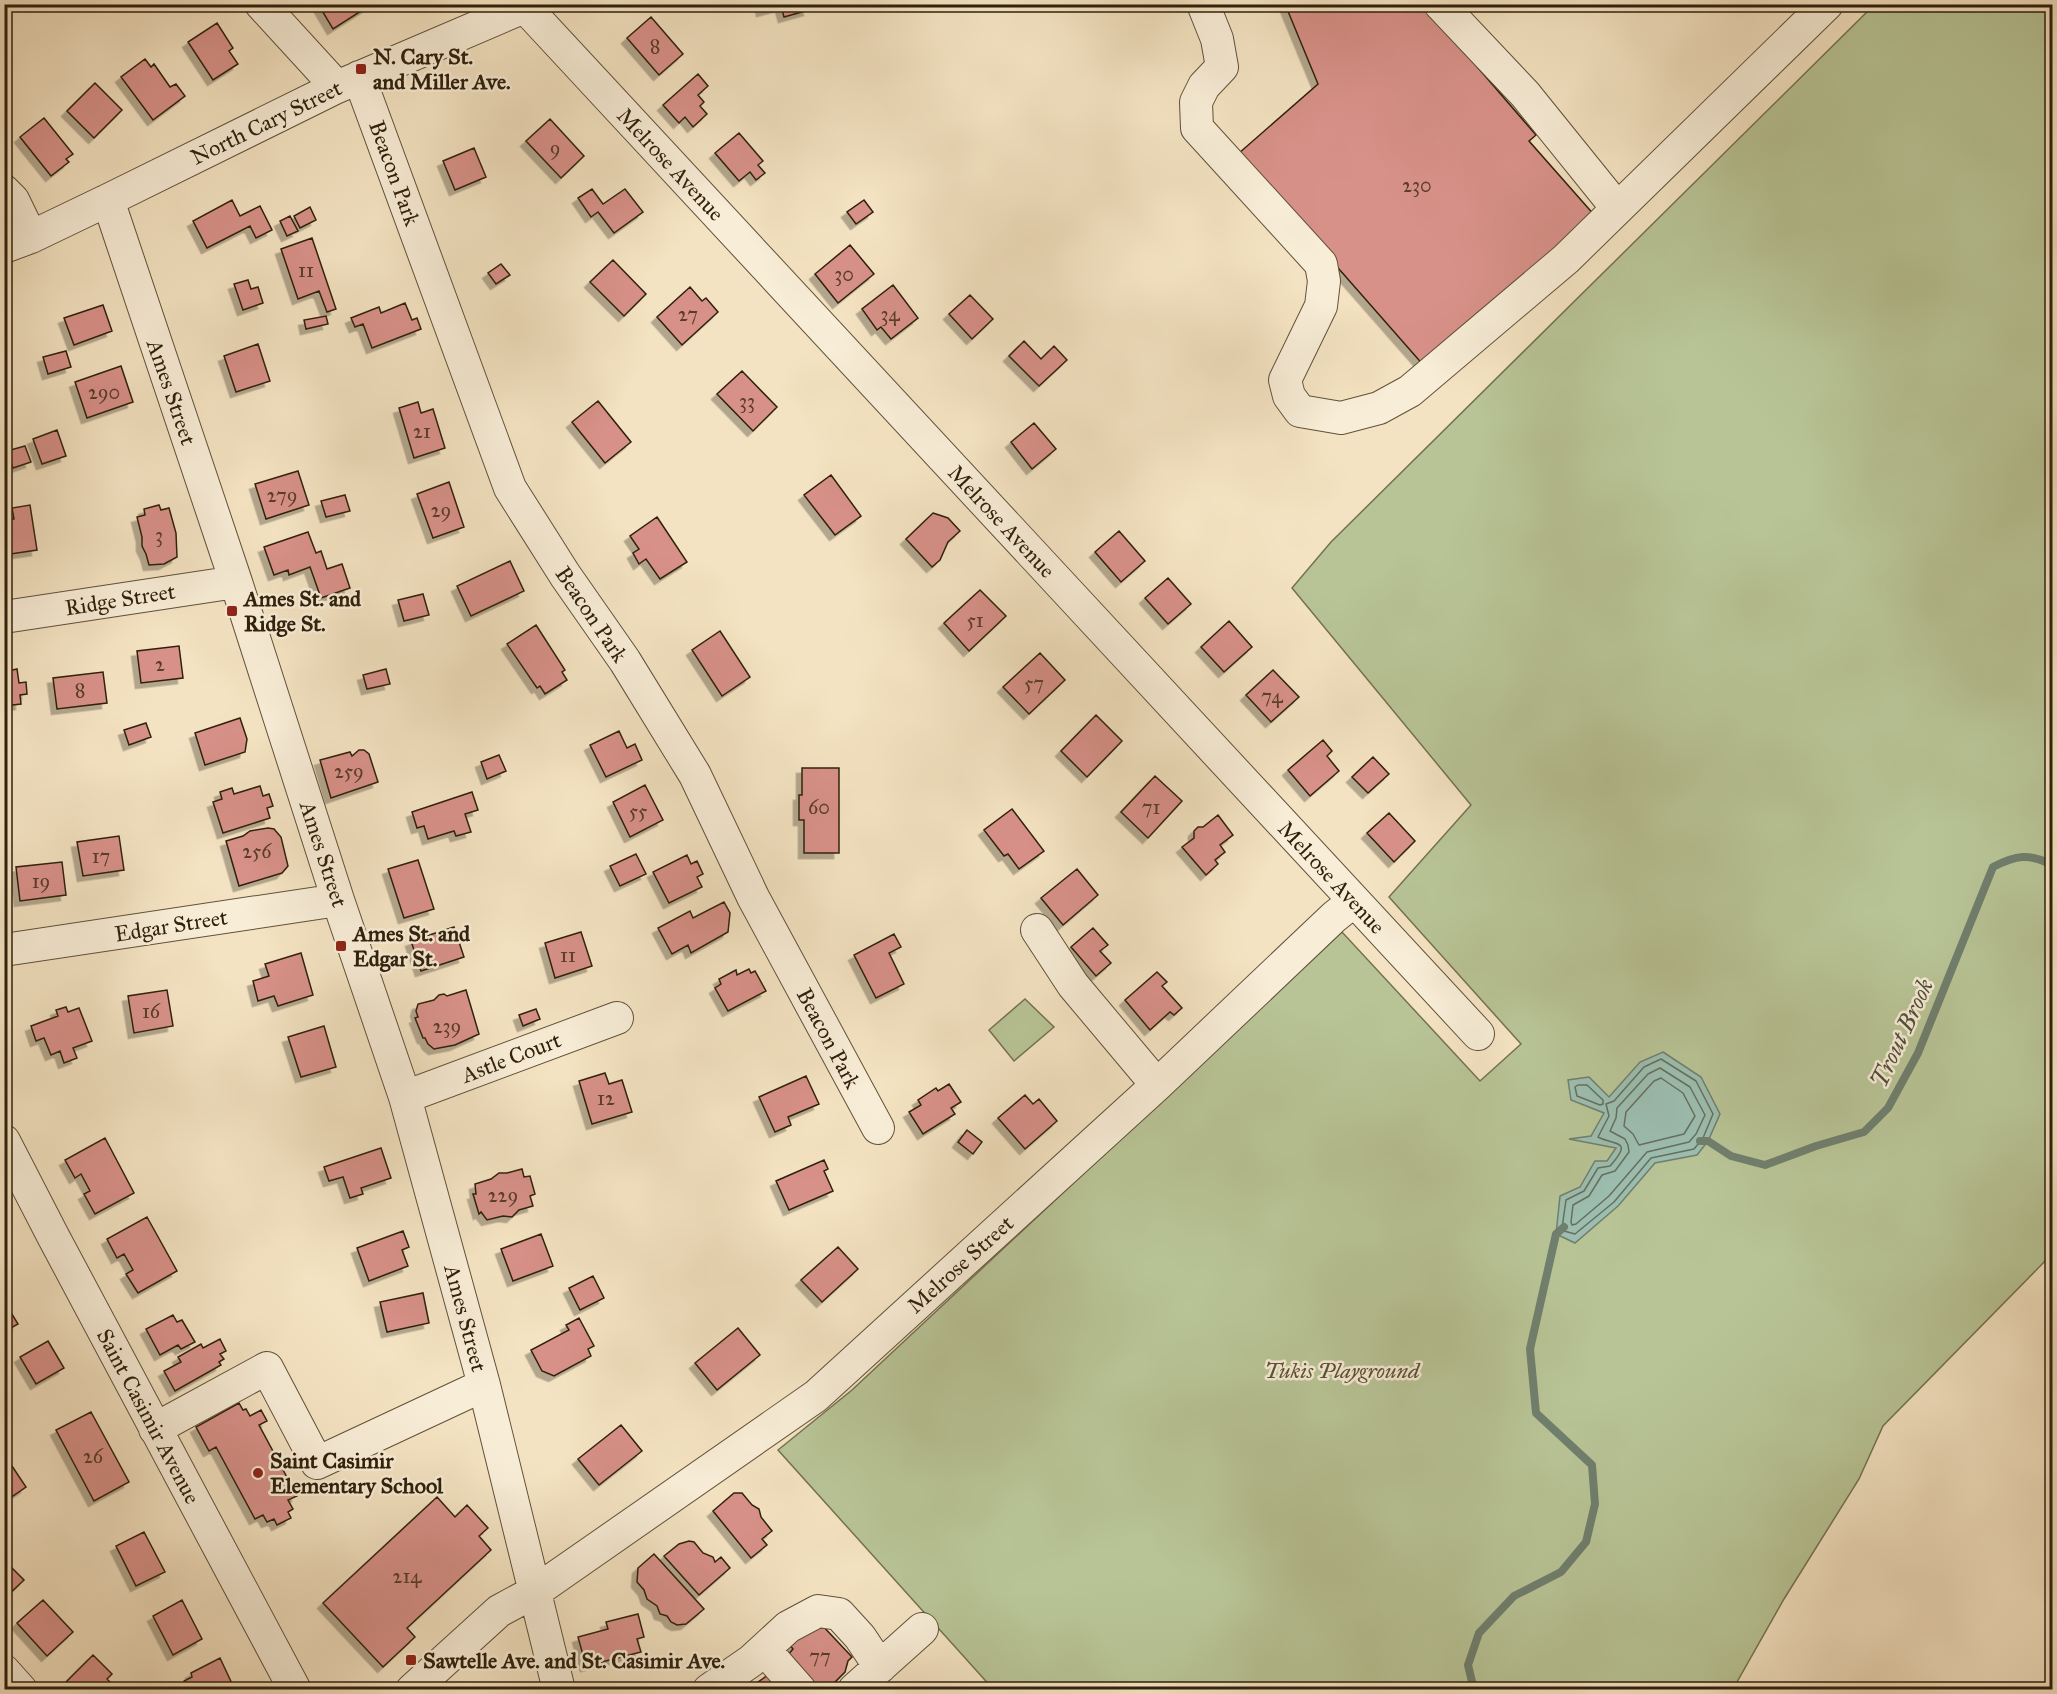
<svg xmlns="http://www.w3.org/2000/svg" width="2057" height="1694" font-family="'IM FELL Great Primer',serif">
  <style>
    .green { fill: #b8c496; stroke: #747251; stroke-width: 1.5 }
    .water { fill: #9cbeb0; stroke: #707f6e; stroke-width: 1.5 }
    .lines { fill: none; stroke-linecap: round; stroke-linejoin: round }
    .shore { stroke: #666f5e; stroke-width: 1.5 }
    .stream { stroke: #707f6e; stroke-width: 8 }
    .building { fill: #d89189; stroke: #2f200c; stroke-width: 1.5; filter: url(#shadow) }
    .minor-casing { stroke: #60513a; stroke-width: 34 }
    .minor { stroke: #f8edd7; stroke-width: 32 }
    .poi-dot { fill: #8f2418; stroke: #f8edd7; stroke-width: 2 }
    .labels { text-anchor: middle; stroke-width: 5; stroke-linejoin: round; paint-order: stroke }
    .number-label { font-size: 20px; fill: #593c2b }
    .poi-label { font-size: 22px; font-weight: bold; fill: #2f200c; stroke: #f8edd7; text-anchor: start }
    .street-label { font-size: 22px; fill: #2f200c; stroke: #f8edd7 }
    .park-label { font-size: 22px; font-style: italic; fill: #585135; stroke: #f8edd7 }
    .water-label { font-size: 24px; font-style: italic; fill: #504f3d; stroke: #f8edd7 }
  </style>
  <defs>
    <filter id="shadow"><feDropShadow dx="-5.5" dy="5.5" stdDeviation="0" flood-color="#0004"/></filter>
  </defs>
  <rect width="100%" height="100%" fill="#f4e3c2"/>
  <filter id="stains"><feTurbulence type="fractalNoise" baseFrequency=".00333" numOctaves="4"/><feColorMatrix values="0 0 0 0 .2 0 0 0 0 .09 0 0 0 0 .02 0 0 0 .5 -.17"/></filter>
  <radialGradient id="worn" r=".72"><stop offset=".6" stop-color="#630" stop-opacity="0"/><stop offset="1" stop-color="#630" stop-opacity=".3"/></radialGradient>
  <path class="green" d="M 1874,5 L 2052,5 L 2052,1254 L 1883,1426 L 1859,1479 L 1784,1599 L 1733,1689 L 993,1689 L 778,1450 L 852,1390 L 1342,932 L 1480,1081 L 1521,1044 L 1389,897 L 1471,805 L 1292,588 L 1331,542 Z
    M 1025,999 L 1054,1027 L 1014,1061 L 989,1030 Z"/>
  <path class="water" d="M 1663,1052 L 1701,1077 L 1720,1114 L 1708,1141 L 1697,1155 L 1655,1163 L 1618,1206 L 1575,1243 L 1556,1234 L 1560,1196 L 1580,1187 L 1595,1161 L 1607,1161 L 1616,1148 L 1569,1139 L 1591,1136 L 1604,1113 L 1571,1100 L 1568,1080 L 1589,1077 L 1609,1097 L 1640,1062 Z"/>
  <g class="lines">
    <path class="shore" d="M 1661,1059 L 1696,1081 L 1713,1114 L 1703,1138 L 1694,1149 L 1651,1158 L 1614,1202 L 1575,1234 L 1564,1231 L 1562,1228 L 1566,1200 L 1584,1191 L 1598,1168 L 1610,1166 C 1634,1139 1615,1146 1598,1137 L 1609,1116 L 1606,1104 L 1614,1101 L 1644,1067 Z
      M 1660,1068 L 1690,1087 L 1705,1115 L 1696,1134 L 1689,1142 L 1647,1152 L 1609,1196 L 1576,1224 L 1572,1225 L 1571,1222 L 1573,1205 L 1589,1196 L 1602,1175 L 1615,1171 L 1629,1152 L 1628,1145 L 1625,1139 L 1610,1131 L 1616,1118 L 1617,1108 L 1648,1074 Z
      M 1661,1078 L 1683,1093 L 1695,1116 L 1684,1134 L 1639,1145 L 1633,1134 L 1624,1126 L 1626,1112 L 1654,1081 Z
      M 1578,1085 L 1587,1085 L 1603,1100 L 1603,1104 L 1600,1105 L 1577,1096 L 1575,1087 Z"/>
    <path class="stream" d="M 1700,1141 L 1708,1141 L 1731,1156 L 1765,1165 L 1816,1146 L 1864,1132 L 1888,1108 L 1918,1053 L 1993,867 C 2016,855 2029,853 2052,865
      M 1474,1690 L 1468,1665 L 1479,1633 L 1514,1596 L 1561,1572 L 1586,1542 L 1595,1504 L 1592,1465 L 1536,1413 L 1530,1349 L 1556,1234 L 1564,1227"/>
  </g>
  <path class="building" d="M 318,4 L 368,4 L 369,6 L 333,29 Z
    M 761,4 L 813,4 L 807,6 L 809,10 L 784,17 L 781,6 L 762,11 Z
    M 1285,4 L 1423,4 L 1536,135 L 1529,141 L 1596,217 L 1425,367 L 1238,154 L 1318,84 Z
    M 651,17 L 683,54 L 659,75 L 627,38 Z
    M 217,23 L 233,48 L 229,51 L 238,64 L 213,80 L 188,42 Z
    M 145,59 L 151,67 L 154,64 L 170,87 L 176,84 L 185,96 L 153,120 L 121,77 Z
    M 698,74 L 708,86 L 698,95 L 704,102 L 700,106 L 707,114 L 693,127 L 685,117 L 679,123 L 663,105 Z
    M 95,83 L 122,110 L 94,138 L 67,111 Z
    M 44,118 L 73,154 L 66,159 L 69,162 L 51,176 L 20,137 Z
    M 550,119 L 584,156 L 561,178 L 526,141 Z
    M 739,133 L 763,161 L 758,165 L 765,173 L 756,180 L 750,172 L 739,181 L 715,153 Z
    M 474,148 L 486,177 L 455,190 L 443,161 Z
    M 592,189 L 603,204 L 625,189 L 643,212 L 614,233 L 598,212 L 591,217 L 578,198 Z
    M 232,200 L 240,216 L 260,206 L 272,230 L 256,238 L 250,226 L 207,248 L 193,221 Z
    M 864,200 L 873,212 L 856,224 L 847,212 Z
    M 310,207 L 316,220 L 300,228 L 294,216 Z
    M 290,216 L 298,231 L 287,236 L 280,221 Z
    M 312,238 L 336,309 L 327,312 L 319,291 L 298,299 L 281,249 Z
    M 850,245 L 874,274 L 838,303 L 815,274 Z
    M 613,260 L 646,294 L 624,316 L 590,282 Z
    M 501,264 L 510,275 L 496,284 L 488,273 Z
    M 248,280 L 251,289 L 258,287 L 263,303 L 243,310 L 234,284 Z
    M 893,285 L 918,318 L 891,339 L 881,327 L 877,330 L 862,309 Z
    M 690,287 L 702,301 L 706,298 L 718,312 L 682,345 L 657,317 Z
    M 970,295 L 993,319 L 972,339 L 949,314 Z
    M 405,303 L 412,320 L 417,318 L 421,329 L 372,348 L 363,324 L 355,327 L 351,318 L 379,307 L 381,313 Z
    M 103,305 L 112,331 L 74,345 L 64,318 Z
    M 326,316 L 328,324 L 306,329 L 304,320 Z
    M 1024,341 L 1041,359 L 1054,346 L 1067,360 L 1039,386 L 1009,356 Z
    M 258,344 L 270,381 L 236,392 L 224,356 Z
    M 66,351 L 71,367 L 48,374 L 43,357 Z
    M 121,366 L 133,402 L 87,418 L 75,382 Z
    M 742,371 L 777,407 L 753,431 L 717,394 Z
    M 598,401 L 631,442 L 605,463 L 572,422 Z
    M 418,402 L 421,413 L 433,409 L 445,448 L 414,458 L 399,408 Z
    M 1034,423 L 1056,449 L 1032,469 L 1011,442 Z
    M 57,430 L 66,456 L 42,464 L 33,439 Z
    M 25,446 L 31,462 L 13,468 L 7,451 Z
    M 298,471 L 309,505 L 266,519 L 255,484 Z
    M 831,475 L 861,516 L 835,535 L 804,495 Z
    M 449,482 L 464,527 L 433,538 L 417,494 Z
    M 345,495 L 350,511 L 326,517 L 321,501 Z
    M 30,505 L 37,550 L 4,555 L 4,521 L 14,519 L 12,508 Z
    M 159,505 L 161,510 L 169,508 L 176,533 L 177,557 L 164,564 L 149,565 L 146,554 L 142,546 L 142,537 L 137,517 L 145,515 L 144,509 Z
    M 933,513 L 948,518 L 960,531 L 948,542 L 940,560 L 932,567 L 906,539 Z
    M 657,517 L 687,562 L 660,579 L 646,559 L 639,564 L 633,553 L 639,549 L 630,536 Z
    M 1119,531 L 1145,561 L 1121,582 L 1095,552 Z
    M 308,532 L 316,553 L 321,551 L 327,569 L 342,564 L 350,588 L 321,598 L 310,567 L 289,575 L 288,570 L 274,575 L 264,547 Z
    M 510,561 L 524,591 L 471,616 L 457,586 Z
    M 1168,578 L 1191,604 L 1168,624 L 1145,598 Z
    M 980,590 L 1006,616 L 969,651 L 944,623 Z
    M 423,594 L 429,615 L 404,621 L 398,600 Z
    M 1229,621 L 1252,647 L 1224,672 L 1201,647 Z
    M 536,625 L 565,670 L 562,672 L 567,680 L 545,694 L 540,686 L 537,688 L 507,644 Z
    M 720,631 L 750,677 L 722,696 L 692,650 Z
    M 179,646 L 183,678 L 141,683 L 137,651 Z
    M 1040,653 L 1065,680 L 1029,714 L 1003,687 Z
    M 4,665 L 7,665 L 8,671 L 17,669 L 19,683 L 26,682 L 27,694 L 20,695 L 21,704 L 4,706 Z
    M 386,669 L 390,684 L 367,689 L 363,675 Z
    M 1273,670 L 1299,697 L 1271,722 L 1246,695 Z
    M 103,672 L 107,703 L 57,709 L 53,678 Z
    M 1096,715 L 1122,741 L 1087,777 L 1061,751 Z
    M 240,718 L 247,739 L 245,752 L 205,765 L 195,733 Z
    M 146,723 L 151,737 L 129,745 L 124,730 Z
    M 619,731 L 627,748 L 635,744 L 642,760 L 606,777 L 590,745 Z
    M 1323,740 L 1332,751 L 1327,756 L 1339,771 L 1310,796 L 1288,770 Z
    M 359,750 L 364,750 L 369,754 L 378,782 L 331,798 L 320,760 L 350,752 L 352,756 Z
    M 499,755 L 506,771 L 487,779 L 481,762 Z
    M 1373,757 L 1389,774 L 1368,793 L 1352,777 Z
    M 802,768 L 839,768 L 839,853 L 804,853 L 804,820 L 799,820 L 799,795 L 802,795 Z
    M 1155,776 L 1182,801 L 1148,838 L 1121,812 Z
    M 645,785 L 663,820 L 630,837 L 613,802 Z
    M 260,786 L 263,796 L 269,794 L 273,806 L 267,808 L 270,818 L 223,833 L 213,802 L 222,799 L 220,792 L 232,788 L 234,794 Z
    M 472,792 L 478,810 L 465,814 L 471,832 L 456,836 L 454,831 L 428,839 L 424,826 L 417,828 L 412,812 Z
    M 1012,809 L 1044,851 L 1019,869 L 1008,854 L 1004,856 L 984,830 Z
    M 1389,813 L 1415,841 L 1394,862 L 1367,833 Z
    M 1218,815 L 1233,835 L 1220,845 L 1225,852 L 1215,860 L 1218,864 L 1206,875 L 1182,847 L 1194,838 L 1194,831 L 1198,827 L 1203,827 Z
    M 268,828 L 274,829 L 281,837 L 288,866 L 282,873 L 239,886 L 226,841 L 243,836 L 250,831 Z
    M 119,836 L 124,870 L 83,876 L 77,842 Z
    M 636,854 L 646,874 L 620,886 L 610,866 Z
    M 687,855 L 691,864 L 697,861 L 703,874 L 697,877 L 702,887 L 669,903 L 653,872 Z
    M 418,860 L 434,909 L 404,918 L 388,869 Z
    M 62,862 L 66,895 L 20,901 L 16,867 Z
    M 1077,869 L 1098,895 L 1063,925 L 1041,898 Z
    M 724,902 L 730,913 L 728,932 L 691,953 L 688,945 L 672,954 L 658,928 L 690,911 L 693,918 Z
    M 454,927 L 464,957 L 421,971 L 411,941 Z
    M 1093,928 L 1108,945 L 1100,951 L 1111,963 L 1096,976 L 1071,947 Z
    M 581,932 L 592,966 L 555,978 L 545,943 Z
    M 894,934 L 901,947 L 889,953 L 904,984 L 876,998 L 854,955 Z
    M 301,953 L 313,995 L 278,1006 L 274,996 L 258,1001 L 253,981 L 269,976 L 265,964 Z
    M 749,969 L 751,973 L 755,971 L 766,991 L 728,1011 L 715,988 L 721,984 L 719,979 L 736,970 L 737,975 Z
    M 1157,972 L 1167,982 L 1162,986 L 1182,1008 L 1174,1015 L 1170,1012 L 1150,1030 L 1125,1000 Z
    M 167,990 L 173,1026 L 134,1033 L 128,996 Z
    M 466,990 L 479,1034 L 455,1045 L 434,1049 L 428,1044 L 425,1038 L 423,1038 L 415,1018 L 418,1017 L 416,1011 L 418,1004 L 434,1000 L 439,995 L 444,994 L 447,996 Z
    M 66,1007 L 68,1012 L 79,1008 L 92,1041 L 73,1048 L 77,1058 L 64,1063 L 60,1051 L 51,1055 L 44,1038 L 36,1041 L 31,1026 L 58,1016 L 56,1010 Z
    M 536,1009 L 540,1019 L 523,1026 L 519,1015 Z
    M 324,1026 L 336,1067 L 301,1077 L 288,1037 Z
    M 605,1073 L 609,1084 L 622,1080 L 632,1112 L 592,1124 L 579,1081 Z
    M 806,1076 L 819,1104 L 788,1117 L 791,1125 L 775,1132 L 759,1097 Z
    M 949,1084 L 961,1102 L 951,1108 L 955,1114 L 923,1134 L 909,1112 L 921,1105 L 918,1100 L 936,1088 L 938,1091 Z
    M 1025,1095 L 1033,1104 L 1039,1099 L 1057,1121 L 1025,1149 L 998,1118 Z
    M 967,1130 L 982,1142 L 973,1154 L 958,1142 Z
    M 105,1138 L 134,1193 L 95,1214 L 84,1194 L 90,1191 L 81,1174 L 75,1178 L 65,1160 Z
    M 381,1148 L 391,1178 L 361,1188 L 363,1194 L 350,1198 L 343,1177 L 329,1181 L 324,1167 Z
    M 824,1160 L 828,1169 L 824,1171 L 833,1191 L 789,1210 L 776,1181 Z
    M 522,1169 L 524,1177 L 530,1176 L 535,1194 L 530,1196 L 533,1206 L 519,1210 L 512,1217 L 503,1216 L 487,1220 L 481,1212 L 479,1214 L 473,1194 L 476,1194 L 475,1184 L 491,1179 L 499,1173 L 507,1173 Z
    M 147,1217 L 177,1271 L 138,1293 L 126,1274 L 133,1270 L 124,1254 L 117,1258 L 107,1239 Z
    M 403,1231 L 409,1247 L 402,1250 L 408,1266 L 369,1281 L 357,1248 Z
    M 541,1234 L 553,1266 L 513,1281 L 501,1249 Z
    M 838,1247 L 858,1269 L 822,1302 L 801,1280 Z
    M 593,1276 L 604,1298 L 580,1310 L 569,1288 Z
    M 423,1293 L 429,1323 L 387,1332 L 380,1302 Z
    M 4,1301 L 18,1324 L 4,1332 Z
    M 173,1315 L 177,1322 L 182,1320 L 195,1342 L 181,1349 L 178,1345 L 160,1355 L 146,1329 Z
    M 579,1318 L 594,1346 L 588,1349 L 591,1356 L 554,1376 L 542,1371 L 531,1350 L 569,1330 L 566,1325 Z
    M 738,1328 L 760,1355 L 717,1390 L 695,1363 Z
    M 220,1339 L 226,1351 L 220,1354 L 224,1359 L 219,1362 L 221,1365 L 175,1391 L 164,1371 L 181,1362 L 178,1357 L 201,1344 L 203,1348 Z
    M 48,1341 L 64,1368 L 36,1384 L 20,1357 Z
    M 239,1403 L 243,1410 L 246,1409 L 250,1416 L 261,1410 L 267,1421 L 259,1425 L 297,1496 L 288,1500 L 293,1509 L 288,1512 L 291,1518 L 277,1525 L 274,1519 L 267,1522 L 263,1515 L 255,1519 L 216,1447 L 209,1451 L 196,1427 Z
    M 91,1412 L 129,1482 L 94,1501 L 56,1430 Z
    M 621,1425 L 642,1451 L 599,1485 L 578,1459 Z
    M 6,1457 L 26,1487 L 4,1502 L 4,1458 Z
    M 734,1493 L 742,1493 L 752,1505 L 759,1509 L 761,1517 L 772,1531 L 762,1539 L 767,1545 L 751,1558 L 713,1511 Z
    M 437,1497 L 455,1517 L 467,1505 L 488,1528 L 479,1536 L 491,1550 L 407,1628 L 415,1637 L 383,1667 L 323,1603 Z
    M 144,1532 L 165,1572 L 136,1586 L 116,1546 Z
    M 689,1541 L 694,1542 L 703,1553 L 713,1557 L 715,1562 L 721,1557 L 730,1568 L 699,1595 L 664,1556 L 679,1544 Z
    M 654,1554 L 704,1609 L 686,1624 L 677,1625 L 671,1622 L 667,1616 L 660,1614 L 657,1606 L 647,1599 L 644,1590 L 637,1582 L 638,1568 Z
    M 4,1560 L 24,1580 L 4,1599 Z
    M 43,1600 L 73,1632 L 47,1656 L 17,1623 Z
    M 182,1600 L 202,1639 L 173,1655 L 153,1616 Z
    M 638,1614 L 644,1637 L 637,1639 L 641,1652 L 586,1666 L 578,1637 L 608,1629 L 606,1622 Z
    M 820,1623 L 852,1657 L 848,1661 L 845,1672 L 834,1683 L 822,1686 L 818,1689 L 787,1656 L 793,1649 L 789,1644 Z
    M 93,1655 L 112,1674 L 107,1679 L 114,1686 L 110,1690 L 72,1690 L 65,1683 Z
    M 220,1658 L 235,1690 L 188,1690 L 184,1681 L 192,1677 L 191,1673 Z
    M 774,1671 L 786,1690 L 733,1690 L 742,1686 L 752,1686 Z"/>
  <g class="lines">
    <g class="minor-casing">
      <path id="minor" d="M 261,4 L 337,87
        M 1203,4 L 1217,39 L 1222,67 L 1204,86 L 1196,102 L 1197,128 L 1321,264 L 1324,281 L 1321,306 L 1285,380 L 1289,396 L 1300,411 L 1341,418 L 1379,408 L 1410,391 L 1566,259 L 1827,4
        M 1440,4 L 1525,94 L 1617,208
        M 525,7 L 1478,1034
        M 359,77 L 510,488 L 565,575 L 625,661 L 695,775 L 753,897 L 878,1128
        M 4,191 L 13,200 L 31,237
        M 108,200 L 236,582 L 338,900 L 405,1097 L 484,1385 L 559,1690
        M 4,247 L 31,237 L 108,200 L 337,87 L 531,4
        M 4,617 L 236,582
        M 1037,930 L 1073,985 L 1157,1085
        M 4,950 L 338,900
        M 405,1097 L 617,1018
        M 4,1141 L 53,1236 L 295,1690
        M 155,1429 L 267,1368 L 317,1463 L 484,1385
        M 764,1649 L 800,1690
        M 4,1671 L 21,1690
        M 412,1690 L 499,1611 L 536,1591 L 816,1396 L 1157,1085 L 1334,917 L 1354,901
        M 709,1690 L 751,1661 L 788,1627 L 818,1611 L 839,1614 L 860,1637 L 880,1667
        M 854,1690 L 922,1629"/>
    </g>
    <use href="#minor" class="minor"/>
  </g>
  <g class="poi-dot">
    <rect x="355" y="63" width="12" height="12" rx="3"/>
    <rect x="226" y="605" width="12" height="12" rx="3"/>
    <rect x="335" y="940" width="12" height="12" rx="3"/>
    <circle cx="258" cy="1473" r="6"/>
    <rect x="405" y="1654" width="12" height="12" rx="3"/>
  </g>
  <g class="labels">
    <g class="number-label">
      <text x="655" y="53">8</text>
      <text x="555" y="155">9</text>
      <text x="1417" y="192">230</text>
      <text x="306" y="277">11</text>
      <text x="844" y="281">30</text>
      <text x="688" y="321">27</text>
      <text x="890" y="321">34</text>
      <text x="104" y="399">290</text>
      <text x="747" y="408">33</text>
      <text x="422" y="438">21</text>
      <text x="282" y="502">279</text>
      <text x="441" y="517">29</text>
      <text x="159" y="542">3</text>
      <text x="975" y="627">51</text>
      <text x="160" y="671">2</text>
      <text x="1034" y="690">57</text>
      <text x="80" y="697">8</text>
      <text x="1272" y="703">74</text>
      <text x="349" y="778">259</text>
      <text x="819" y="814">60</text>
      <text x="1151" y="814">71</text>
      <text x="638" y="818">55</text>
      <text x="257" y="858">256</text>
      <text x="101" y="863">17</text>
      <text x="41" y="888">19</text>
      <text x="568" y="962">11</text>
      <text x="151" y="1018">16</text>
      <text x="447" y="1033">239</text>
      <text x="606" y="1105">12</text>
      <text x="503" y="1202">229</text>
      <text x="93" y="1463">26</text>
      <text x="407" y="1583">214</text>
      <text x="820" y="1663">77</text>
    </g>
    <g class="poi-label">
      <text x="373" y="64">N. Cary St.<tspan x="373" dy="25">and Miller Ave.</tspan></text>
      <text x="244" y="606">Ames St. and<tspan x="244" dy="25">Ridge St.</tspan></text>
      <text x="353" y="941">Ames St. and<tspan x="353" dy="25">Edgar St.</tspan></text>
      <text x="270" y="1468">Saint Casimir<tspan x="270" dy="25">Elementary School</tspan></text>
      <text x="423" y="1668">Sawtelle Ave. and St. Casimir Ave.</text>
    </g>
    <g class="street-label">
      <text transform="translate(266 122) rotate(-26)" y="8">North Cary Street</text>
      <text transform="translate(671 164) rotate(47)" y="8">Melrose Avenue</text>
      <text transform="translate(395 173) rotate(70)" y="8">Beacon Park</text>
      <text transform="translate(172 392) rotate(71)" y="8">Ames Street</text>
      <text transform="translate(1002 521) rotate(47)" y="8">Melrose Avenue</text>
      <text transform="translate(120 599) rotate(-9)" y="8">Ridge Street</text>
      <text transform="translate(592 614) rotate(56)" y="8">Beacon Park</text>
      <text transform="translate(324 854) rotate(72)" y="8">Ames Street</text>
      <text transform="translate(1332 877) rotate(47)" y="8">Melrose Avenue</text>
      <text transform="translate(171 925) rotate(-9)" y="8">Edgar Street</text>
      <text transform="translate(829 1038) rotate(62)" y="8">Beacon Park</text>
      <text transform="translate(511 1057) rotate(-21)" y="8">Astle Court</text>
      <text transform="translate(960 1264) rotate(-42)" y="8">Melrose Street</text>
      <text transform="translate(466 1318) rotate(75)" y="8">Ames Street</text>
      <text transform="translate(149 1416) rotate(62)" y="8">Saint Casimir Avenue</text>
    </g>
    <g class="park-label">
      <text x="1342" y="1378">Tukis Playground</text>
    </g>
    <g class="water-label">
      <text transform="translate(1902 1033) rotate(-65)" y="8">Trout Brook</text>
    </g>
  </g>
  <rect width="2057" height="1694" fill="none" stroke="#f4e3c2" stroke-width="24"/>
  <rect x="6" y="6" width="2045" height="1682" fill="none" stroke="#2f200c" stroke-width="3"/>
  <rect x="12" y="12" width="2033" height="1670" fill="none" stroke="#2f200c" stroke-width="1.5"/>
  <rect width="100%" height="100%" filter="url(#stains)"/>
  <rect width="100%" height="100%" fill="url(#worn)"/>
</svg>
